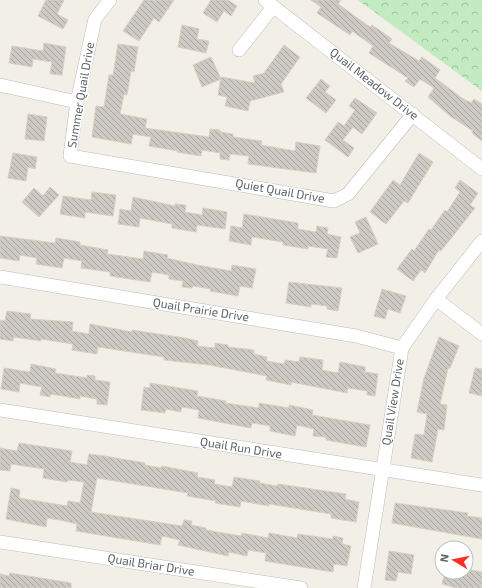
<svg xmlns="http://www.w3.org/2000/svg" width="482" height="588" font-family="'Exo 2',sans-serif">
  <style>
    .forest { fill: url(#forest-crowns) }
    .building { fill: url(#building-back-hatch); stroke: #d7d1c4 }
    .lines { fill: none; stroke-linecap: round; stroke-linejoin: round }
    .minor-casing { stroke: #b9bcc1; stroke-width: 14 }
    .minor { stroke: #fff; stroke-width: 13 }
    .labels { text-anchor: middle; stroke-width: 3; stroke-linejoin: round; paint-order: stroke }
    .street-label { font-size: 12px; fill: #5e6368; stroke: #fff }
  </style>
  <defs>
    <pattern id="forest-crowns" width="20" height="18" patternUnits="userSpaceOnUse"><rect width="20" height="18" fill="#c2ebc1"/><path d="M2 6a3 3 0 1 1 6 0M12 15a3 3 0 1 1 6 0" fill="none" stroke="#a1c2a1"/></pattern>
    <pattern id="building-back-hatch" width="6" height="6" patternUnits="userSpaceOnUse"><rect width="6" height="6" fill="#cdc9c3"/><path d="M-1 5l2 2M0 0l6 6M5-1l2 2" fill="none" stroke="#aaa7a2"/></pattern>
  </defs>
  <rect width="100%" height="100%" fill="#f1efe6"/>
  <path class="forest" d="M 358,0 L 482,0 L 482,91 Z"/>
  <path class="building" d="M 46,0 L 64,0 L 57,14 L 68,20 L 63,29 L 38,16 Z
    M 144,0 L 174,0 L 159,22 L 154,18 L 139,41 L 123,31 Z
    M 211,0 L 228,0 L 237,6 L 231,16 L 224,11 L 217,22 L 203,13 Z
    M 311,0 L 341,0 L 338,4 L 370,27 L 372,25 L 392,39 L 389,43 L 419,61 L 422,57 L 440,70 L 435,78 L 462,98 L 471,103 L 474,99 L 482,104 L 482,141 L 472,133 L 473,131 L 450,116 L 428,97 L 434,88 L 420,79 L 414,87 L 405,81 L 408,78 L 369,53 L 373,46 L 352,31 L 350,35 L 317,13 L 321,7 Z
    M 182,25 L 199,29 L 197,39 L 209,41 L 206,53 L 178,47 Z
    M 44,43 L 66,47 L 62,75 L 50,74 L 52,62 L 33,59 L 32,67 L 9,63 L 12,46 L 43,51 Z
    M 118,44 L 138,47 L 134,72 L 131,71 L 127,95 L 124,94 L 120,114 L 147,119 L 145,128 L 209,137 L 210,129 L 220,130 L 220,132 L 233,134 L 233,137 L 262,141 L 261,145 L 295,151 L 296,142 L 320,146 L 316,173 L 248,164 L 249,156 L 230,154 L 229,160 L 220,159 L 220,153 L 202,150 L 201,156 L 177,152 L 178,151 L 149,146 L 151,137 L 133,134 L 131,144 L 92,137 L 96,106 L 104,107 L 109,75 L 113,75 Z
    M 284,45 L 300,57 L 281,84 L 284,92 L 250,101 L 248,111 L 225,106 L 227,97 L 218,95 L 221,77 L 255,83 L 253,76 L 264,73 Z
    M 211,57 L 221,79 L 202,87 L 193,65 Z
    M 321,79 L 330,86 L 325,92 L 336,100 L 326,113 L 306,98 Z
    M 355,98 L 377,113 L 362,134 L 353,127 L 343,140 L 354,148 L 348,157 L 325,140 L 338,122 L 344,126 L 355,110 L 349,106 Z
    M 28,114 L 47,117 L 44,141 L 25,139 Z
    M 13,153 L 37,157 L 35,169 L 28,167 L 26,181 L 8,178 Z
    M 419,153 L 433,162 L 408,203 L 404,201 L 386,224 L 370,212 L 393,180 L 400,185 Z
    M 460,180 L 478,193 L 470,205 L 475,208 L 441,251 L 439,250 L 425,273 L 421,270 L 413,281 L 397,269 L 412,249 L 414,251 L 429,229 L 431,230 L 445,210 L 447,212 L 460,192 L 455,188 Z
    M 50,187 L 59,195 L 39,217 L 22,202 L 34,188 L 43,196 Z
    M 92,192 L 116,195 L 113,216 L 85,212 L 85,218 L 60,214 L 63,196 L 91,200 Z
    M 133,197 L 175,206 L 175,204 L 186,205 L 185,212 L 202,215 L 203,208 L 227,212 L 225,229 L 197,225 L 196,232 L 172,228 L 172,224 L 140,218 L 139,227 L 118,224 L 120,209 L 131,211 Z
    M 244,214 L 298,223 L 298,229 L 316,232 L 317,226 L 328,228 L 327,234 L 341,237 L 337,258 L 326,257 L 328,249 L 308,246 L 308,249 L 283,245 L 283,242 L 252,237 L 251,245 L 229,241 L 231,226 L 242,228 Z
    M 366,217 L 378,244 L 358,253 L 350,237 L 360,233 L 355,222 Z
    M 0,236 L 55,243 L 56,238 L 80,242 L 80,245 L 108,250 L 107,254 L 143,259 L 144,251 L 168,255 L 167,258 L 197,265 L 231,271 L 232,265 L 256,269 L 252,288 L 240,286 L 238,296 L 210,291 L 211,289 L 193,286 L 192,288 L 182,287 L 183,281 L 169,279 L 169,275 L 152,272 L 150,282 L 110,276 L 110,272 L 81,268 L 82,261 L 64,258 L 62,268 L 36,264 L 37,258 L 20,255 L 19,261 L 0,258 Z
    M 289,282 L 342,288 L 338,311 L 327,309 L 327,306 L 311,304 L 311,307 L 286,303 Z
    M 382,289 L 406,296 L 400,313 L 388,309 L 385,319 L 374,316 Z
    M 7,311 L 31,314 L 30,319 L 73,322 L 72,331 L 89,334 L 90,324 L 132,332 L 132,330 L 185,338 L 198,341 L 197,346 L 215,348 L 215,343 L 228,345 L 228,347 L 254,350 L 254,354 L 267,357 L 266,361 L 284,364 L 285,360 L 299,362 L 300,357 L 323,360 L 322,370 L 338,373 L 340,362 L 365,367 L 365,372 L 378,374 L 375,396 L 367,395 L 367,391 L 348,388 L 347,393 L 291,382 L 291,385 L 266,380 L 267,376 L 209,365 L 164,360 L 164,357 L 98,347 L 97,354 L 72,350 L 73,344 L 41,339 L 41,341 L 14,337 L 13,341 L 0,339 L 0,320 L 5,321 Z
    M 439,337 L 459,346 L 450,368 L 448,368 L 440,404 L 447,405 L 444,430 L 438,429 L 432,462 L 411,458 L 415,434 L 424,435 L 427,414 L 417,412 L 424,378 Z
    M 31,364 L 56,369 L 55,373 L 87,378 L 87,375 L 95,376 L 95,380 L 110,382 L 107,405 L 97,404 L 97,399 L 80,396 L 80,399 L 51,394 L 50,397 L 40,395 L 42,387 L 20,383 L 19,392 L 1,389 L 4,368 L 30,372 Z
    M 475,368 L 482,369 L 482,396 L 469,393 Z
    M 150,383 L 198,391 L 197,396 L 226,401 L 225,403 L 259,408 L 259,403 L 289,408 L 289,405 L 313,410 L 312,415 L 370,425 L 366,447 L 326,440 L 326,437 L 313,436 L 314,429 L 297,425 L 295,436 L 270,431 L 270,426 L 252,423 L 251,428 L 198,418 L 199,410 L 182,407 L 181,412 L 166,409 L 165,413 L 141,410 L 144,387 L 150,388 Z
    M 19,443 L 72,451 L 70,462 L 87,465 L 89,454 L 104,456 L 145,463 L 145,465 L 161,468 L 162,466 L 198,473 L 197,477 L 215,480 L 214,484 L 232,487 L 234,477 L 260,481 L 260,483 L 277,486 L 278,484 L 346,494 L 345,499 L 359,502 L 356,522 L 331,518 L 331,514 L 269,504 L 269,506 L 241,501 L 240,507 L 215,503 L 216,501 L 187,496 L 188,493 L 97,478 L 91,512 L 182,526 L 184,520 L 192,521 L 191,525 L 206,528 L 206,530 L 241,536 L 242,533 L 268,538 L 269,533 L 297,538 L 298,534 L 333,539 L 333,536 L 343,538 L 342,544 L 351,546 L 347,566 L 334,564 L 333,572 L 265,561 L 266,553 L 248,550 L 247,556 L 229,552 L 228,556 L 178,545 L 180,540 L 162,536 L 160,545 L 76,531 L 77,524 L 65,521 L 47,518 L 46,527 L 6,519 L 11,488 L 20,490 L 19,498 L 67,506 L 68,501 L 80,503 L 84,482 L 68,480 L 67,482 L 43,478 L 44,469 L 11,464 L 10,471 L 0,470 L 0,448 L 17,451 Z
    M 395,503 L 468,513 L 467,516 L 482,518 L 482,539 L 392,523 Z
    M 389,551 L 414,555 L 411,574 L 398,572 L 396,581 L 385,580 Z
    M 466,569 L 482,572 L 482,588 L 457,588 L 442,584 L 445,572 L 466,572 Z
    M 10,573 L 71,583 L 71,588 L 0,588 L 0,574 L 9,576 Z"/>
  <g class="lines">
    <g class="minor-casing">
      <path id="minor" d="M 110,0 L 95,19 L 77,102 L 70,156 L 334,201 L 348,194 L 413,114
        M 265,0 L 482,169
        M 239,50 L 273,7
        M 0,85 L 77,102
        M 0,277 L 356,336 L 402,348
        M 436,299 L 482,334
        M 0,410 L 482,485
        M 0,542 L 301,588
        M 364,588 L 402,348 L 436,299 L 482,241"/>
    </g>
    <use href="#minor" class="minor"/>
  </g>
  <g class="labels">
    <g class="street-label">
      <text transform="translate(374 84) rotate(38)" y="4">Quail Meadow Drive</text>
      <text transform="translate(81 95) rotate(-80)" y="4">Summer Quail Drive</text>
      <text transform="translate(280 191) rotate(10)" y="4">Quiet Quail Drive</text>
      <text transform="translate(201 310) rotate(9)" y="4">Quail Prairie Drive</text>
      <text transform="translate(393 402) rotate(-81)" y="4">Quail View Drive</text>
      <text transform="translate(241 448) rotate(9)" y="4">Quail Run Drive</text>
      <text transform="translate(151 565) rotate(9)" y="4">Quail Briar Drive</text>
    </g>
  </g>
  <g transform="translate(454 560) rotate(280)"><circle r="19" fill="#ffffff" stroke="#bfc1c3"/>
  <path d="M0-3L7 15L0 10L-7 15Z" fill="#fa2e24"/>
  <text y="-6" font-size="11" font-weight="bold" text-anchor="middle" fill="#5e6368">N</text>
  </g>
</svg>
